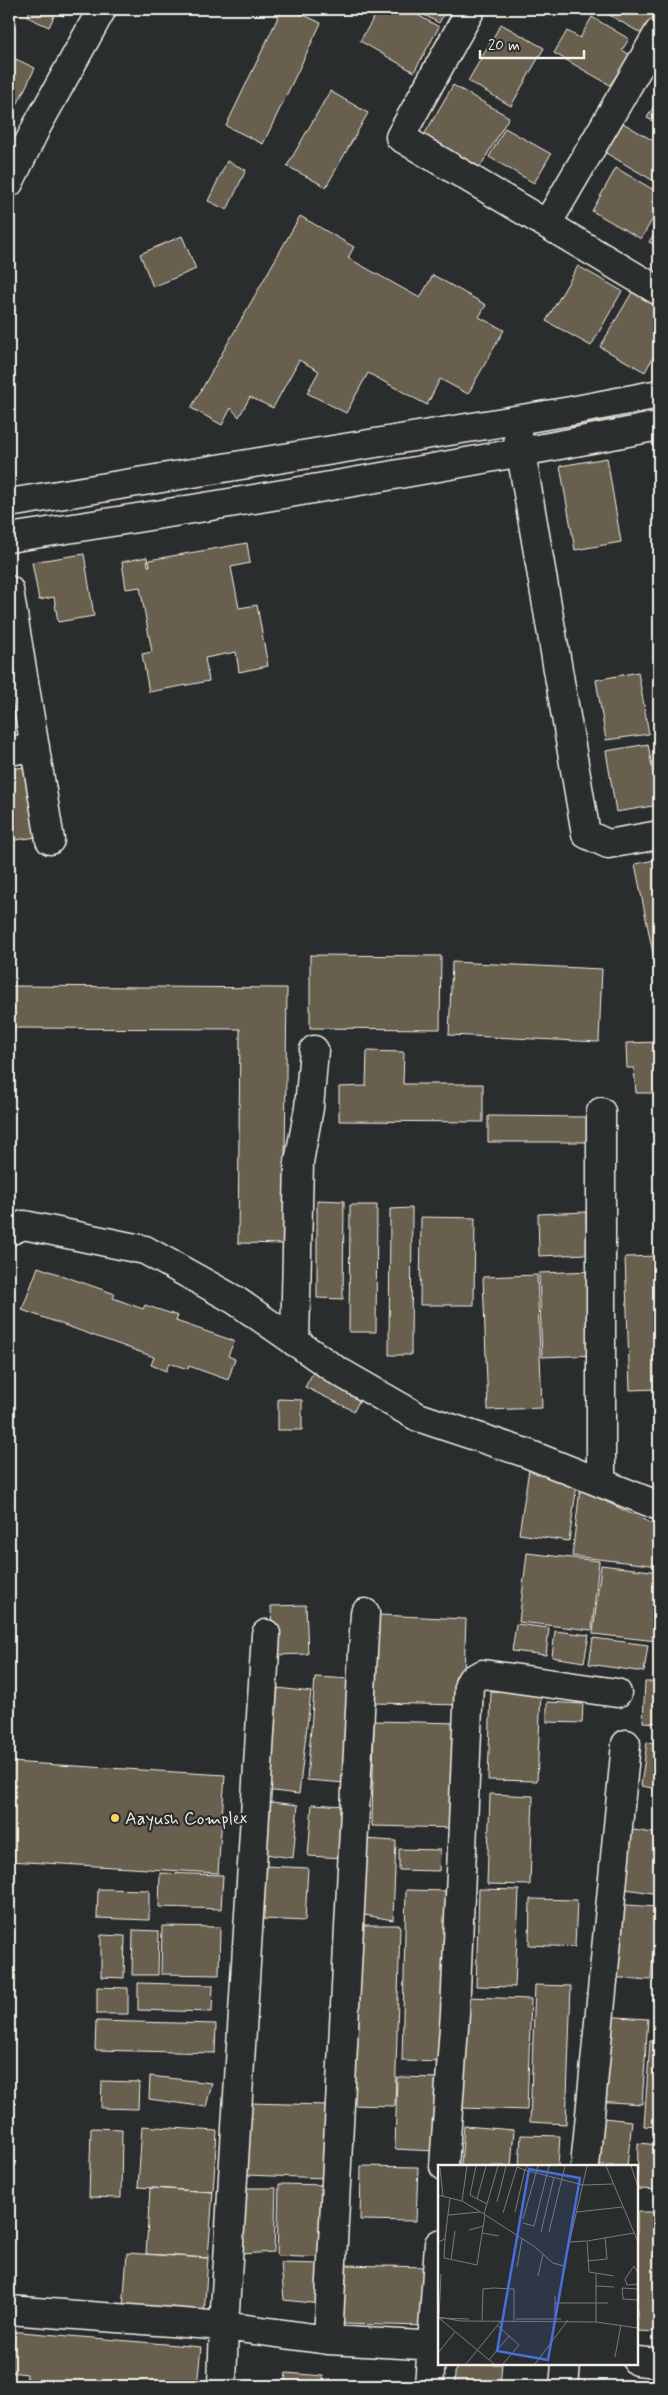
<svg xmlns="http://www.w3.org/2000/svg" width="668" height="2395" font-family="Mynerve,sans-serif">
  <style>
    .building { fill: #695f50; stroke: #f4f1e8 }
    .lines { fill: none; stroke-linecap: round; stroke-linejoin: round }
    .minor-casing { stroke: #f4f1e8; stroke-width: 31 }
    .minor { stroke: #2a2d2e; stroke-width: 28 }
    .poi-dot { fill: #ffd166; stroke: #2a2d2e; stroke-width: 2 }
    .labels { text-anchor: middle; stroke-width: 4.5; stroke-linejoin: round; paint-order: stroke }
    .poi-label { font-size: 18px; fill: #f4f1e8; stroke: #2a2d2e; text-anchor: start }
    .inset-road { fill: none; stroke: #7b7b78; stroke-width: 1 }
    .view { fill: #486fdb; fill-opacity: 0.15; stroke: #486fdb; stroke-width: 2.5 }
    .inset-edge { fill: none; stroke: #f4f1e8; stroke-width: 2.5 }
  </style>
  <rect width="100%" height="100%" fill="#2a2d2e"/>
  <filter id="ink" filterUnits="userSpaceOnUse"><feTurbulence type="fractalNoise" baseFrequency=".02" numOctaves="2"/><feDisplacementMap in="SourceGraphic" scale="10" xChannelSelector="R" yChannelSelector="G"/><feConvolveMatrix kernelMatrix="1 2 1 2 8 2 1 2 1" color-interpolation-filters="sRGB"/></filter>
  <g filter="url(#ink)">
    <path class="building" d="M 31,9 L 68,9 L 64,16 L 56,12 L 49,27 L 27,17 Z
      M 282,9 L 291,9 L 321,23 L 263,144 L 226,126 Z
      M 379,9 L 407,9 L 439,27 L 414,72 L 360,41 Z
      M 413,9 L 447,9 L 439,23 Z
      M 599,9 L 659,9 L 644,35 Z
      M 592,17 L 629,39 L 622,50 L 630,55 L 610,85 L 554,53 L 567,31 L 580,38 Z
      M 501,24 L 544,48 L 511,106 L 468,81 Z
      M 9,56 L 35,68 L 16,107 L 10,104 L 9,106 Z
      M 453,85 L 509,117 L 480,167 L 424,135 Z
      M 330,91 L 368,113 L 326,187 L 287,166 Z
      M 659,97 L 659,124 L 647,118 Z
      M 616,119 L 659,144 L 659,184 L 599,149 Z
      M 505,128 L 551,154 L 534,183 L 489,157 Z
      M 227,161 L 246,170 L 227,210 L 208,201 Z
      M 616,168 L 659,193 L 659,208 L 641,239 L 592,211 Z
      M 300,216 L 354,247 L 348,258 L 420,298 L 433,275 L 486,305 L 479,317 L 504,330 L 468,394 L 440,379 L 427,405 L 368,373 L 346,413 L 307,393 L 319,371 L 299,360 L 273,408 L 250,397 L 239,417 L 231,408 L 222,425 L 191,408 Z
      M 659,225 L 659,247 L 649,242 Z
      M 182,236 L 196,269 L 153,287 L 140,254 Z
      M 578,266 L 622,291 L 591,346 L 546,321 Z
      M 634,289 L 659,303 L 659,346 L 645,372 L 600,347 Z
      M 607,458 L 621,542 L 575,550 L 560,466 Z
      M 247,543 L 250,563 L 231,567 L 239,608 L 257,605 L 268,666 L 239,672 L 236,652 L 205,658 L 209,681 L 149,692 L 142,654 L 152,652 L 140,587 L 126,589 L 122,562 L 147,557 L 148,566 L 150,566 L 149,560 Z
      M 84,554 L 94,616 L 58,622 L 54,597 L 39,600 L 32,562 Z
      M 638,672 L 649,734 L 606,740 L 596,680 Z
      M 648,744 L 659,805 L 616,812 L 606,751 Z
      M 26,767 L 37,837 L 9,841 L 9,769 Z
      M 659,859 L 659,957 L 654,958 L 635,864 Z
      M 310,955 L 441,956 L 440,1029 L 310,1028 Z
      M 452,962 L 602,969 L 599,1042 L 449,1035 Z
      M 9,986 L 287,988 L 284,1244 L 238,1243 L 240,1029 L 9,1028 Z
      M 659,1042 L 659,1093 L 636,1093 L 634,1068 L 627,1068 L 626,1043 Z
      M 367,1051 L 404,1052 L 403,1084 L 483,1084 L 483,1122 L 339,1121 L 339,1087 L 366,1086 Z
      M 488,1116 L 590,1117 L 589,1142 L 488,1142 Z
      M 317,1200 L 344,1201 L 343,1299 L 317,1298 Z
      M 350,1205 L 377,1205 L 376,1332 L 349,1332 Z
      M 412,1208 L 411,1355 L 389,1355 L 390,1209 Z
      M 586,1212 L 587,1254 L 539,1256 L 538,1214 Z
      M 421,1217 L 475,1218 L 474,1305 L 420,1305 Z
      M 659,1256 L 659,1389 L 630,1390 L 625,1257 Z
      M 38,1267 L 115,1294 L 113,1298 L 143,1309 L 145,1305 L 178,1316 L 176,1321 L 234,1341 L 228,1356 L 235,1359 L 228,1380 L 189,1366 L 188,1369 L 169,1363 L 166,1371 L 151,1365 L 154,1357 L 22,1310 Z
      M 595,1271 L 599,1355 L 542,1357 L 539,1273 Z
      M 537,1275 L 542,1408 L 488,1410 L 483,1277 Z
      M 315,1369 L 363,1393 L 354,1411 L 305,1387 Z
      M 278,1399 L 302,1400 L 302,1430 L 278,1430 Z
      M 529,1469 L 578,1477 L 569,1541 L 519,1534 Z
      M 580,1489 L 659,1527 L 659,1566 L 572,1556 Z
      M 527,1553 L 599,1561 L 592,1630 L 519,1622 Z
      M 601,1565 L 659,1572 L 657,1641 L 593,1634 Z
      M 306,1605 L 308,1654 L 273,1655 L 271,1606 Z
      M 379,1615 L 466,1619 L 463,1705 L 375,1703 Z
      M 516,1624 L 549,1628 L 546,1655 L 512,1651 Z
      M 555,1631 L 589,1635 L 584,1662 L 552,1657 Z
      M 593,1638 L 648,1645 L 644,1672 L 589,1664 Z
      M 315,1677 L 353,1679 L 345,1783 L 307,1780 Z
      M 645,1682 L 659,1682 L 659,1723 L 643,1722 Z
      M 278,1688 L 311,1692 L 299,1794 L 265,1790 Z
      M 491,1691 L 541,1693 L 537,1781 L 488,1780 Z
      M 547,1702 L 583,1704 L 582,1723 L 547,1722 Z
      M 374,1721 L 460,1723 L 457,1828 L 372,1826 Z
      M 647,1742 L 659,1744 L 659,1789 L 641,1786 Z
      M 9,1762 L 225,1775 L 218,1873 L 9,1861 Z
      M 490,1794 L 533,1796 L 530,1885 L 487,1884 Z
      M 271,1802 L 298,1805 L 293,1858 L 265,1854 Z
      M 312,1804 L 346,1806 L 343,1858 L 308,1856 Z
      M 627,1829 L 659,1834 L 659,1894 L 619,1888 Z
      M 363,1839 L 396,1841 L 393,1920 L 364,1915 Z
      M 399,1849 L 440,1850 L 439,1871 L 399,1870 Z
      M 265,1866 L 308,1868 L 305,1921 L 263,1919 Z
      M 160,1873 L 223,1875 L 221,1909 L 159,1907 Z
      M 98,1889 L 149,1890 L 149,1920 L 97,1918 Z
      M 479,1889 L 519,1890 L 515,1987 L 476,1986 Z
      M 406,1890 L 448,1891 L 444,2062 L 402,2061 Z
      M 530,1899 L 577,1900 L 575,1947 L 529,1945 Z
      M 613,1904 L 657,1907 L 651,1980 L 607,1977 Z
      M 359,1925 L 400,1925 L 395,2106 L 347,2105 Z
      M 162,1926 L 220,1927 L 219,1975 L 161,1974 Z
      M 133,1930 L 159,1931 L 158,1975 L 132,1975 Z
      M 101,1935 L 125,1936 L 124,1978 L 101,1977 Z
      M 659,1971 L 659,2034 L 655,2034 Z
      M 138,1983 L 213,1985 L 212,2012 L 138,2010 Z
      M 535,1985 L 571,1986 L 566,2124 L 530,2122 Z
      M 97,1987 L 128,1988 L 128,2014 L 97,2014 Z
      M 466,1997 L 531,1999 L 527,2110 L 461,2108 Z
      M 601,2016 L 648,2019 L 642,2104 L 595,2101 Z
      M 96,2021 L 216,2024 L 215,2053 L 95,2050 Z
      M 650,2041 L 659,2041 L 659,2127 L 644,2126 Z
      M 150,2076 L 212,2083 L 206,2107 L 149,2099 Z
      M 397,2077 L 441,2078 L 434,2151 L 395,2149 Z
      M 102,2081 L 139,2082 L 138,2109 L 101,2108 Z
      M 249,2103 L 328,2105 L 326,2178 L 246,2175 Z
      M 594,2117 L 632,2121 L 627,2166 L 589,2166 Z
      M 142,2126 L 217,2131 L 213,2192 L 138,2187 Z
      M 464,2126 L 514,2130 L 511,2166 L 461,2166 Z
      M 91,2128 L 122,2129 L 121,2198 L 89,2197 Z
      M 521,2135 L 560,2136 L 558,2166 L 519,2166 Z
      M 638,2143 L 659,2145 L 659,2190 L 637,2189 Z
      M 361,2166 L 418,2167 L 416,2221 L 360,2220 Z
      M 279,2184 L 328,2185 L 327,2258 L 277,2256 Z
      M 150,2188 L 213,2192 L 208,2258 L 146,2254 Z
      M 245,2188 L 276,2188 L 274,2252 L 241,2254 Z
      M 637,2212 L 659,2212 L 659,2332 L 637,2331 Z
      M 127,2253 L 208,2258 L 204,2316 L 123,2310 Z
      M 281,2263 L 321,2264 L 320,2304 L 284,2300 Z
      M 343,2265 L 427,2267 L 426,2326 L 342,2324 Z
      M 9,2331 L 201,2347 L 197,2386 L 26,2386 L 27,2374 L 9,2372 Z
      M 456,2364 L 502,2364 L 500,2386 L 454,2386 Z
      M 286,2373 L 323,2376 L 322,2386 L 284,2386 Z
      M 624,2380 L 659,2383 L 659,2386 L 624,2386 Z
      M 332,2381 L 396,2386 L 331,2386 Z"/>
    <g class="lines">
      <g class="minor-casing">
        <path id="minor" d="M 471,9 L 400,137 L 659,291
          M 9,183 L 37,126 L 102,9
          M 547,224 L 659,32
          M 518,435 L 586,834 L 608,844 L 659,835
          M 9,503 L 571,411 L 659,394
          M 9,538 C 226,505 443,468 659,426
          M 9,590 L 50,840
          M 9,751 L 35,747
          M 9,1231 L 24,1225 L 145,1250 L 235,1300 L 336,1370 L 418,1417 L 526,1453 L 659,1506
          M 295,1342 L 299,1162 L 309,1108 L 314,1050
          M 601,1483 L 601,1112
          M 444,2166 L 455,2013 L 469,1684 L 472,1679 L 483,1674 L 617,1693
          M 585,2166 L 626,1744
          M 9,2310 L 224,2326 L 328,2340 L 439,2346
          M 328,2340 L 365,1613
          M 637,2361 L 659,2363
          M 222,2386 L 224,2326 L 266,1634
          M 429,2386 L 439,2244
          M 564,2386 L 566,2364"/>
      </g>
      <use href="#minor" class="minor"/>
    </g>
  </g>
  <circle class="poi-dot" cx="115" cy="1818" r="5"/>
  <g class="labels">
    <g class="poi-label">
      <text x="125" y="1824">Aayush Complex</text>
    </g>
  </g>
  <g transform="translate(438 2165)">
    <rect width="200" height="200" fill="#2a2d2e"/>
    <path class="inset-road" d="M 38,1 L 32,30 L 49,39M 89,1 L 87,5 L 145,20 L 175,19M 168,1 L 200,77M 193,1 L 200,22M 2,3 L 5,31M 0,30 L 24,36 L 46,49 L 97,82 L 115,98 L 126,101 L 149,1M 39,34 L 48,1M 24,36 L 29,1M 59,37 L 68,1M 139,47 L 184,42M 65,48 L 79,2 L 87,5 L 77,47M 46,49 L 60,1M 10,50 L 42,47M 85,54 L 100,1M 85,58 L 96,61 L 111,1M 31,65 L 46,61M 103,67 L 116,12M 111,67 L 127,1M 44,68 L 61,71M 7,74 L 6,93 L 39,100 L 47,50M 0,77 L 7,74 L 12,33M 132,77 L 148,76M 13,95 L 17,66M 149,96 L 169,94 L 167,72M 79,102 L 84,74M 200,108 L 196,101 L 187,114 L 189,120 L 200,119M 3,109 L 1,153 L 56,199M 100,111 L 105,89M 176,111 L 151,107 L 149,76 L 196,68M 158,121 L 176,122M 200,124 L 184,123 L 185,134 L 200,135M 117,138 L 170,138M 0,152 L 23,156 L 158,157 L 200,163M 1,153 L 31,154M 78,154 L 123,154M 117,155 L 117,131M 44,156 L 45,124 L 55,123 L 76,124 L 76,156M 158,157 L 158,109M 60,161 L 81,180 L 65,199M 0,188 L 17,167M 177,192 L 183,160M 51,195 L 71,171M 28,199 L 63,156M 97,199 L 130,155"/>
    <path class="view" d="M 91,4 L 142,13 L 110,195 L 59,186 Z"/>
    <rect width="200" height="200" class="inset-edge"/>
  </g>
  <rect width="668" height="2395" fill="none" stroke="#2a2d2e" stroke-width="30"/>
  <rect x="15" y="15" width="638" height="2365" fill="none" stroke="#f4f1e8" stroke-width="2" filter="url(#ink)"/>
  <path d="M480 50v8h104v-8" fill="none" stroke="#f4f1e8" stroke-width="2.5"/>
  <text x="488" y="50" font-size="15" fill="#f4f1e8" stroke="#2a2d2e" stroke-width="4" paint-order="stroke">20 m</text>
</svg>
